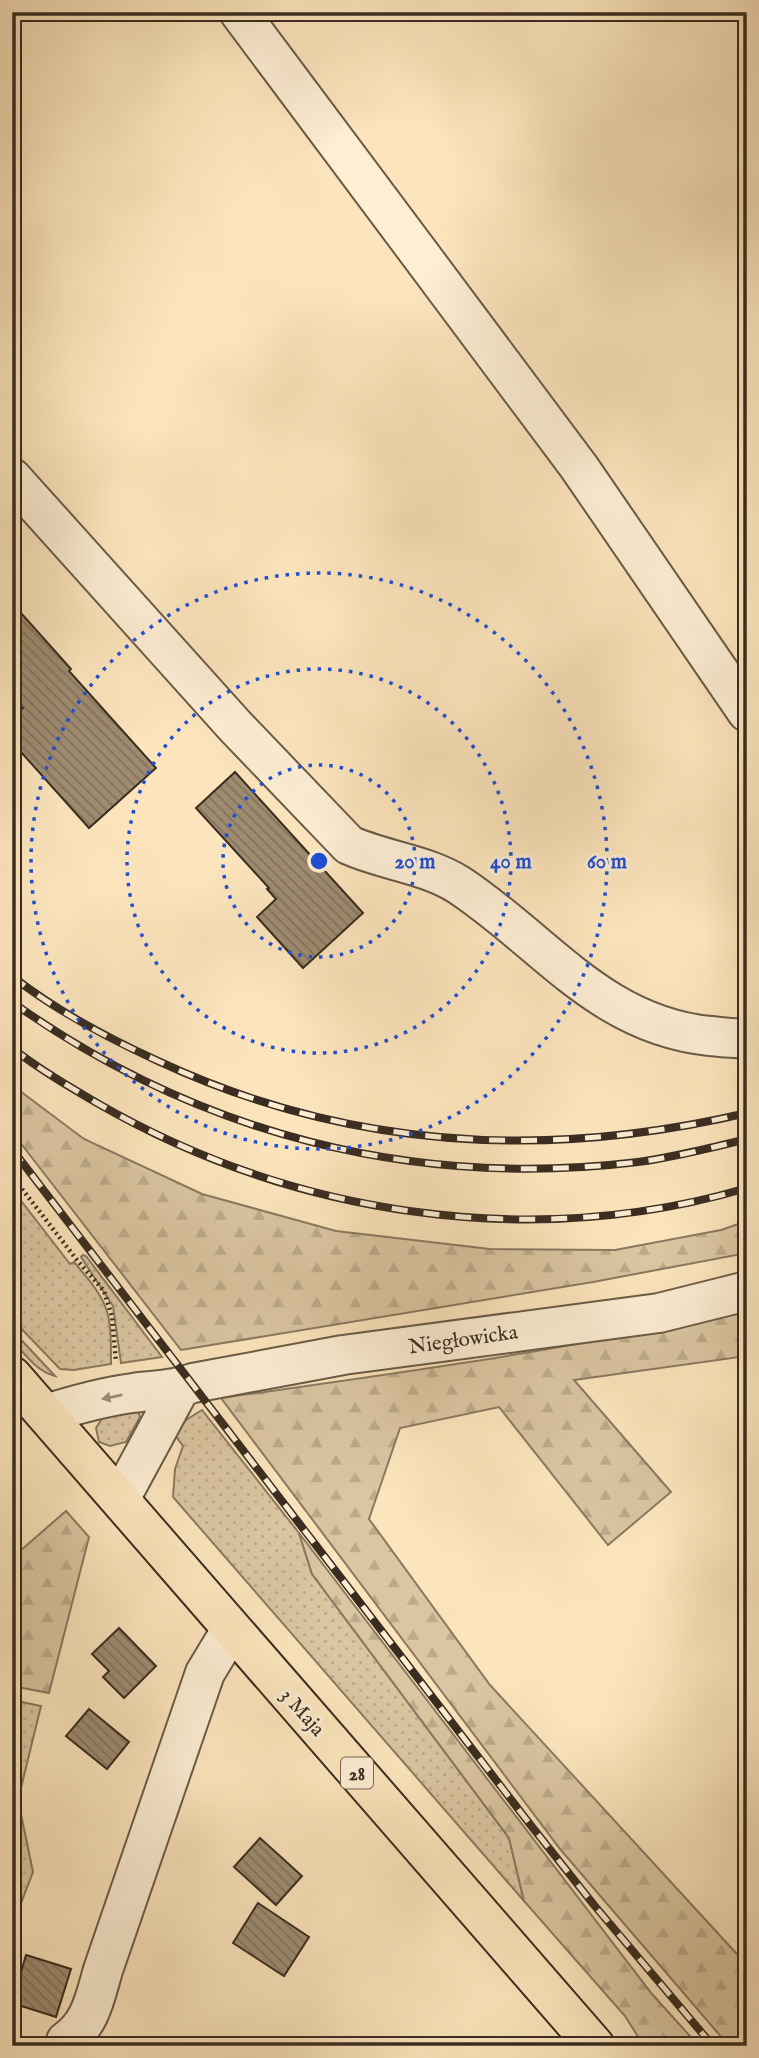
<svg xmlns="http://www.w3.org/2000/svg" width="759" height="2058" font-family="'IM FELL English',serif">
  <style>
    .grass { fill: url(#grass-dots); stroke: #8a7961; stroke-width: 2 }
    .forest { fill: url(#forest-firs); stroke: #8a7961; stroke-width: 2 }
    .building { fill: url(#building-back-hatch); stroke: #392c20; stroke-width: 2 }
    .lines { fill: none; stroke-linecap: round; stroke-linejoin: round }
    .minor-casing { stroke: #6a5a47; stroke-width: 42 }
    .major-casing { stroke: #392c20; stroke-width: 42 }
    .path { stroke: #392c20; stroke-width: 4.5; stroke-dasharray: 2 3.5; stroke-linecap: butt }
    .minor { stroke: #fdeed4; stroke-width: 38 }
    .major { stroke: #fce5bd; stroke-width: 38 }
    .rail-casing { stroke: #392c20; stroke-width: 8 }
    .rail { stroke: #fdeed4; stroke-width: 5; stroke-dasharray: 16; stroke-linecap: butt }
    .oneway { fill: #9b8d7a }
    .ring { fill: none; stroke: #1d4ed8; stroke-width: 3.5; stroke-dasharray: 3.5 7 }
    .labels { text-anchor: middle; stroke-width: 6; stroke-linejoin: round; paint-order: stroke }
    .shield { fill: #fdeed4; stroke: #746656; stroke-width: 2 }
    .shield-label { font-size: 19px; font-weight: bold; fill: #392c20 }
    .street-label { font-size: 21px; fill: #392c20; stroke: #fdeed4 }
    .centre { fill: #1d4ed8; stroke: #fdeed4; stroke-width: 3.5 }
    .ring-label { font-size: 21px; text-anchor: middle; font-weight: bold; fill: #1d4ed8; stroke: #fdeed4; stroke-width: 6; stroke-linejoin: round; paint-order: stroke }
  </style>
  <defs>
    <pattern id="grass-dots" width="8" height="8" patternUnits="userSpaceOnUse" patternTransform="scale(1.75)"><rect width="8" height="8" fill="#dbc6a2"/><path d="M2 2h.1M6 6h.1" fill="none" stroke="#bdaa8b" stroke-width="1.8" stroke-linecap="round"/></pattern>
    <pattern id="forest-firs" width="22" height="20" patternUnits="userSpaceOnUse" patternTransform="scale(1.75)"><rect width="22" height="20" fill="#dbc6a2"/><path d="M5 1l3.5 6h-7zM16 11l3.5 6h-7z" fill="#bdaa8b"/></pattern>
    <pattern id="building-back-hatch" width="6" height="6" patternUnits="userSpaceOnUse" patternTransform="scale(1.75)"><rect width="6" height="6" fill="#9e8c72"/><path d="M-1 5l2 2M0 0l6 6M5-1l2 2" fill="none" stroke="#82735d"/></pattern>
  </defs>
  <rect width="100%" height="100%" fill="#fce5bd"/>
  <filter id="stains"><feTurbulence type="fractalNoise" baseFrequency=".00286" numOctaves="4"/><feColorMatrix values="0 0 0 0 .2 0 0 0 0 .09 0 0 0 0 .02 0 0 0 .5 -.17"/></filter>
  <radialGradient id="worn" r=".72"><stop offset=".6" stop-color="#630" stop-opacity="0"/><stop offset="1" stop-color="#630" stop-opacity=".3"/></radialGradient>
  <path class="grass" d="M 12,1189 L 70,1264 L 74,1262 C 110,1304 111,1310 111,1364 L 74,1370 L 60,1369 L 12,1319 Z
    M 83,1255 L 86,1256 L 162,1357 L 121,1363 L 113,1306 L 81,1257 Z
    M 12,1330 L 55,1376 C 36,1371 25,1354 12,1340 Z
    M 138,1410 L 140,1417 L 126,1442 L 110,1446 L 99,1442 L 96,1428 L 103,1417 Z
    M 202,1410 L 299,1533 L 312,1574 L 509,1838 L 524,1901 L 173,1497 L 175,1469 L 183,1446 L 174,1434 L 186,1420 Z
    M 12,1700 L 41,1706 L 18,1800 L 33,1872 L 18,1911 L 12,1909 Z"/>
  <path class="forest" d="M 12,1085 L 84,1139 L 202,1194 L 336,1231 L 490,1249 L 615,1250 L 721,1230 L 747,1221 L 747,1253 L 593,1282 L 181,1350 L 12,1132 Z
    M 747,1309 L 747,1356 L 574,1380 L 671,1492 L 608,1545 L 499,1407 L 400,1428 L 369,1519 L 490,1685 L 747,1965 L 747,2046 L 729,2046 L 560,1849 L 221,1398 C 397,1373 573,1350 747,1309 Z
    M 66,1511 L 89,1537 L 49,1693 L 12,1686 L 12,1558 Z
    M 299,1533 L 652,1994 L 699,2046 L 644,2046 L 625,2016 L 524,1901 L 509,1838 L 312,1574 Z"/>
  <path class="building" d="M 12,603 L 71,669 L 69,671 L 156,768 L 89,828 L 12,742 L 12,718 L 23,708 L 12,696 Z
    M 235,772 L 363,913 L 303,968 L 257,917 L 276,899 L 267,889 L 269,888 L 196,808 Z
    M 119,1628 L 156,1666 L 124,1698 L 103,1677 L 109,1671 L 92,1654 Z
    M 89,1709 L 129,1742 L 107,1769 L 66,1736 Z
    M 260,1838 L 302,1876 L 276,1905 L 234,1867 Z
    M 258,1903 L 309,1937 L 284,1976 L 233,1943 Z
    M 26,1955 L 71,1969 L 56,2017 L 12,2003 Z"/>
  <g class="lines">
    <g class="minor-casing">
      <path id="minor" d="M 239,12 L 579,467 L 747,712
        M 12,478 L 235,726 L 349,845 C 385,861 426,864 459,885 C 544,941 600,1025 710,1036 C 722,1037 734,1039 747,1038
        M 46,1414 C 74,1405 103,1397 133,1393 C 153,1390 173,1391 193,1383 L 343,1355 L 659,1313 L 747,1291
        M 120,1499 L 180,1388
        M 66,2041 C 91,2024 95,1997 103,1970 L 205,1673 L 231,1630"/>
    </g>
    <g class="major-casing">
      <path id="major" d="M 12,1376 L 595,2046"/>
    </g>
    <path class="path" d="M 12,1176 L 77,1260 L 104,1291 L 112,1316 L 116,1362"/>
    <use href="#minor" class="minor"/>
    <use href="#major" class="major"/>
    <g class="rail-casing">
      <path id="rail" d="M 12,976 C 56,1011 108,1038 158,1061 C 347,1149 546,1160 747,1113
        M 12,1002 C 198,1134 412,1189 638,1162 C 675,1157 711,1148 747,1139
        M 12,1048 C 39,1069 68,1086 97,1103 C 291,1215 530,1252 747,1188
        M 12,1149 L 529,1823 L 594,1905 L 713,2046"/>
    </g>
    <use href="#rail" class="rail"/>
  </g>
  <defs><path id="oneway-solid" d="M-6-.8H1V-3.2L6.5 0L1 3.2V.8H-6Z" transform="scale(1.75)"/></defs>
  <use class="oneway" href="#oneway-solid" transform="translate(112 1397) rotate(169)"/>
  <g class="ring">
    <circle cx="319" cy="861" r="96"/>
    <circle cx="319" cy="861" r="192"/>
    <circle cx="319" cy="861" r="288"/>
  </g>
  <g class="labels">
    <rect class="shield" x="341" y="1757.5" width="32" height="31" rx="5"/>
    <g class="shield-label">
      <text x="357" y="1780">28</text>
    </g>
    <g class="street-label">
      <text transform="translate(463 1339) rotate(-8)" y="7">Niegłowicka</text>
      <text transform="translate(303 1712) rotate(49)" y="7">3 Maja</text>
    </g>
  </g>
  <circle cx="319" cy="861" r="10" class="centre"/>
  <g class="ring-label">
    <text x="415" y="868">20 m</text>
    <text x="511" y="868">40 m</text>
    <text x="607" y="868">60 m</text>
  </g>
  <rect width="759" height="2058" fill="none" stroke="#fce5bd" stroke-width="42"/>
  <rect x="14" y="14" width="731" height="2030" fill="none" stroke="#392c20" stroke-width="3.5"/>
  <rect x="21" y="21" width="717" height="2016" fill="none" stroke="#392c20" stroke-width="2"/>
  <rect width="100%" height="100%" filter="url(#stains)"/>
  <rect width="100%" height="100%" fill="url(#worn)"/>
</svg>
